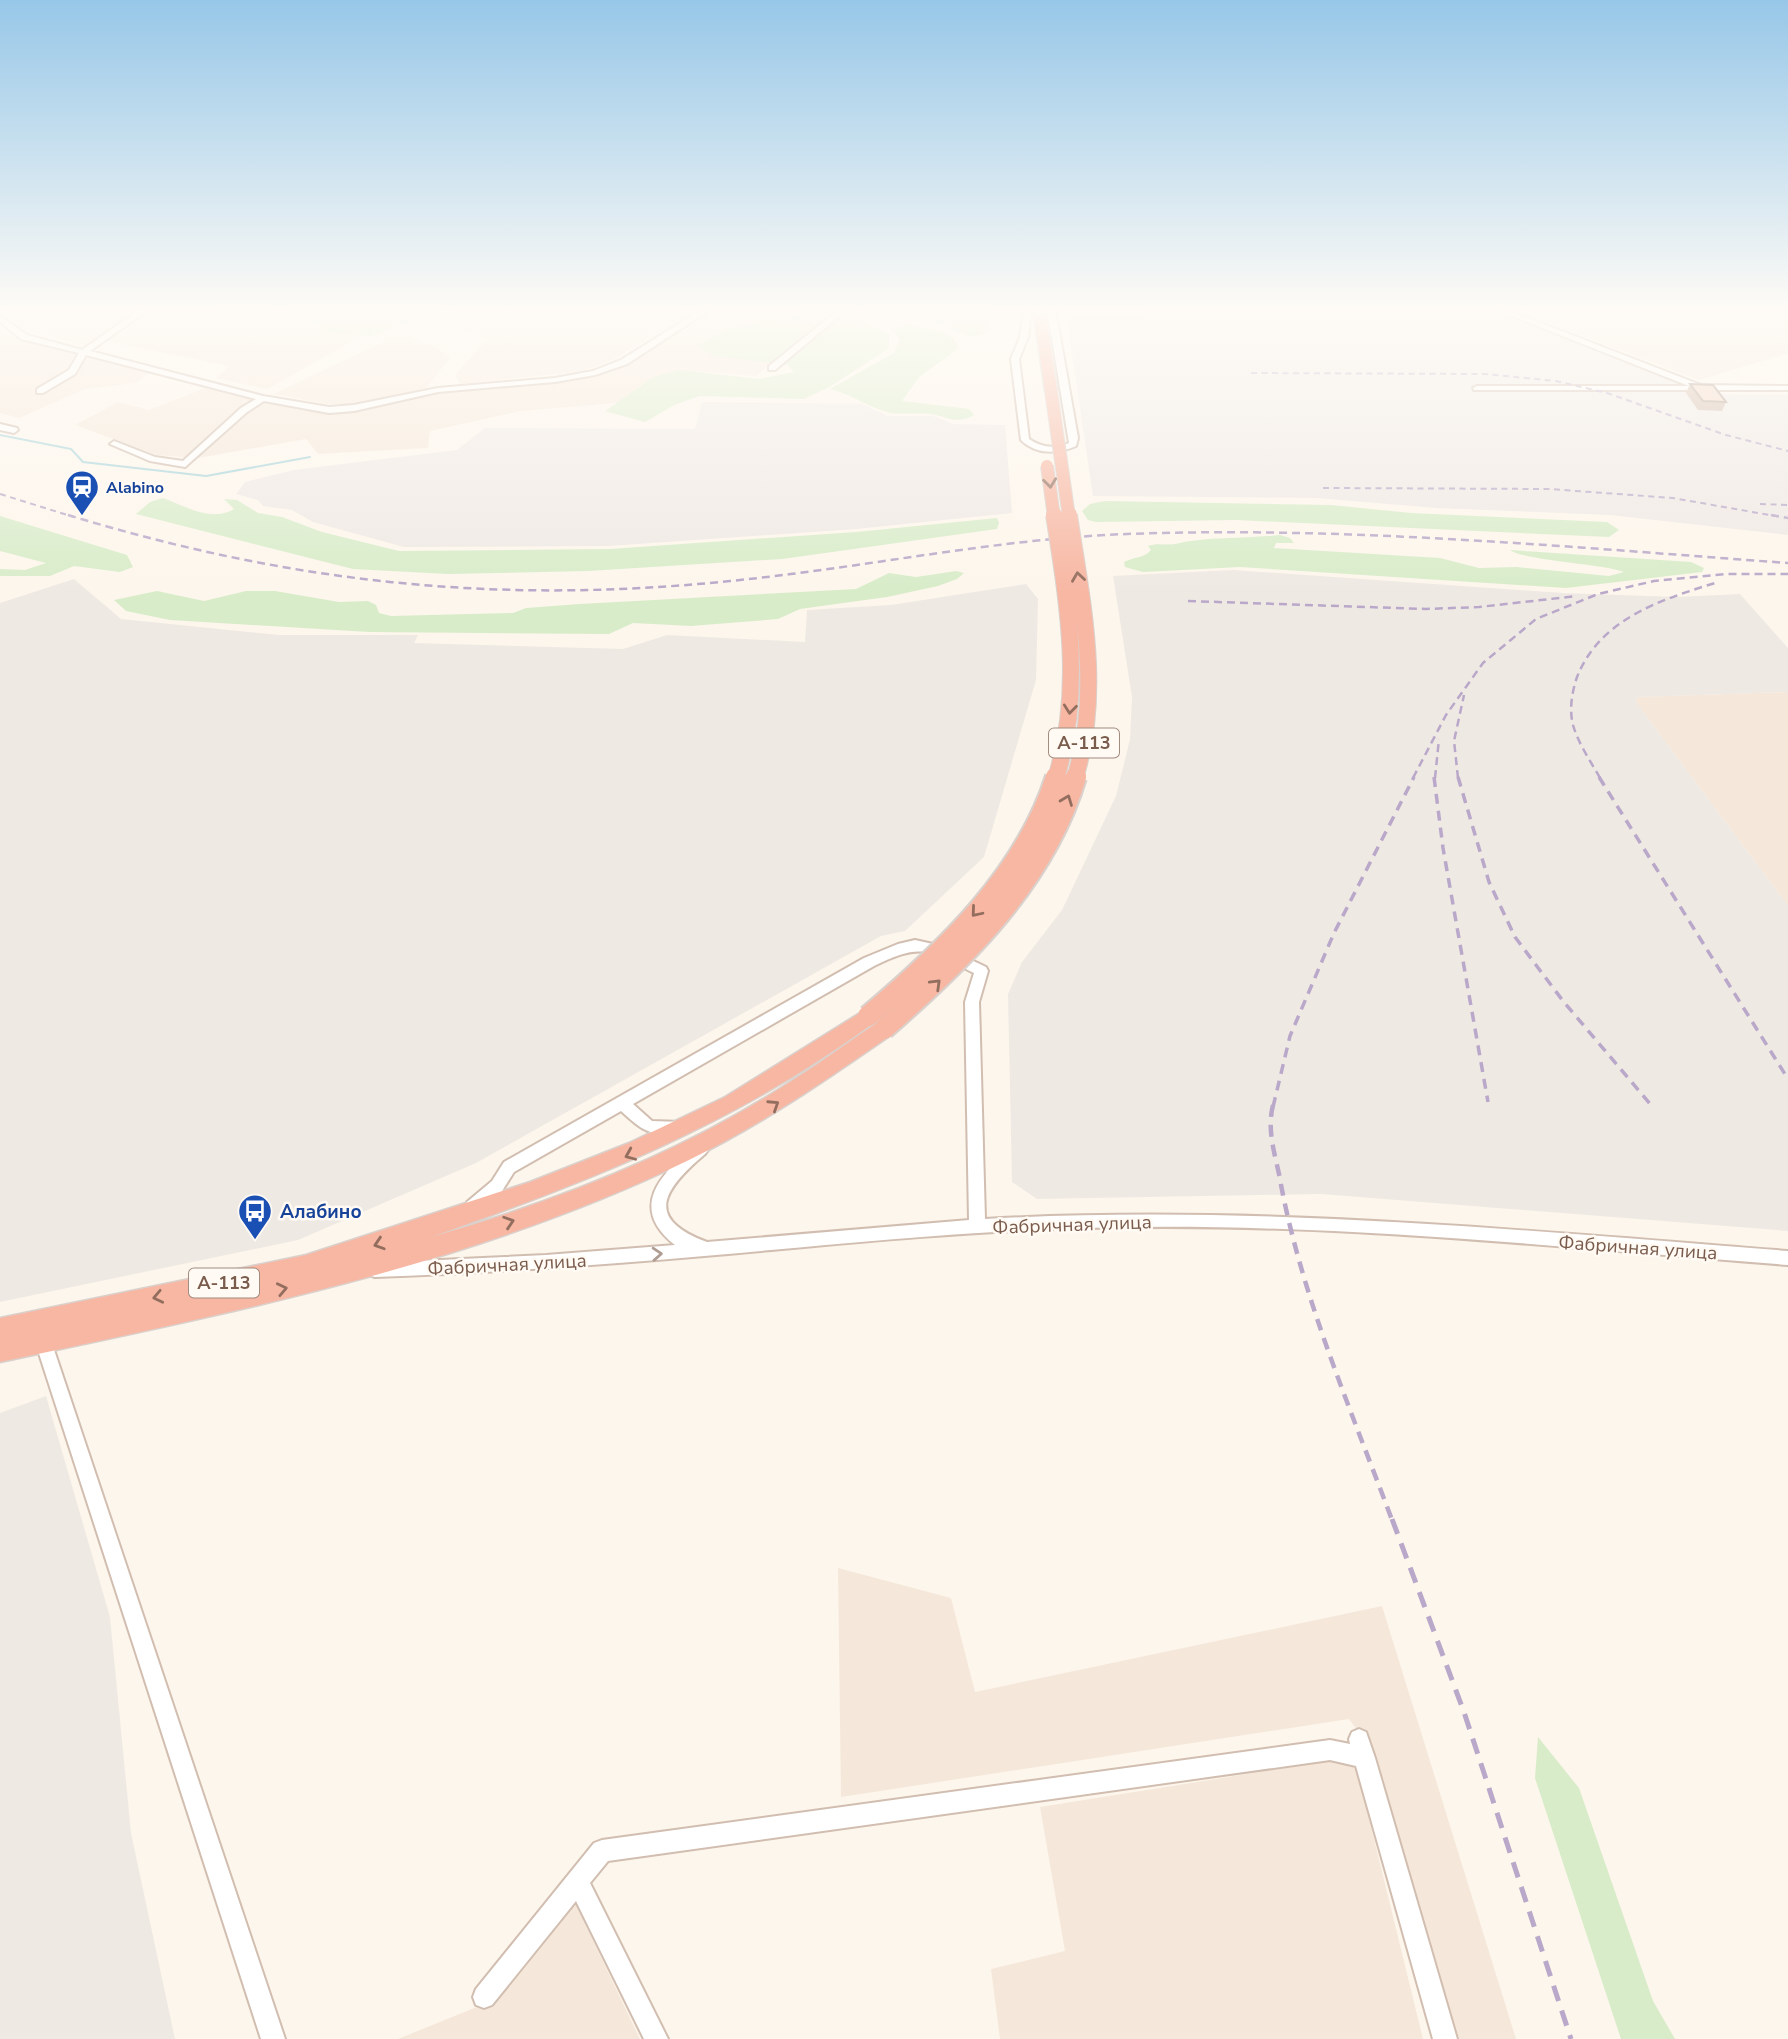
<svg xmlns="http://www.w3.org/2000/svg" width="1788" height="2039" font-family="'Nunito Sans',sans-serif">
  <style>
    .residential { fill: #f5e8da }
    .industrial { fill: #efe9e4 }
    .green { fill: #d8ecc9 }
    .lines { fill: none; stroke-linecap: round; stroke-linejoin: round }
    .stream { stroke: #a5d3da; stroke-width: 2 }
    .minor-casing { stroke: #d1beb0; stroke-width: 4 }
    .highway-casing { stroke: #dad1cd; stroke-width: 3 }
    .minor { fill: #fff; fill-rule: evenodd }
    .highway { fill: #f7b7a3; fill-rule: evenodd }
    .rail-far4 { stroke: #b9a8c9; stroke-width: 2; stroke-dasharray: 6 4.5; stroke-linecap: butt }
    .rail-far3 { stroke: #b9a8c9; stroke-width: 2.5; stroke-dasharray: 8 5; stroke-linecap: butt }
    .rail-far2 { stroke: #b9a8c9; stroke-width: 3.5; stroke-dasharray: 10 7; stroke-linecap: butt }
    .rail-far1 { stroke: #b9a8c9; stroke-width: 4.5; stroke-dasharray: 12 8; stroke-linecap: butt }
    .rail { stroke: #b9a8c9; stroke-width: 5; stroke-dasharray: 16 10; stroke-linecap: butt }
    .highway-bridge-far2-casing { stroke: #dad1cd; stroke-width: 14; stroke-linecap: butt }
    .highway-bridge-far1-casing { stroke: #dad1cd; stroke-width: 18; stroke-linecap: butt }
    .highway-bridge-casing { stroke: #dad1cd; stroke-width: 24; stroke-linecap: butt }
    .highway-bridge-far2 { stroke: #f7b7a3; stroke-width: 12 }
    .highway-bridge-far1 { stroke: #f7b7a3; stroke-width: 16 }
    .highway-bridge { stroke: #f7b7a3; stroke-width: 20 }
    .wall { fill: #d1b7a8 }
    .building { fill: #f3d5c3; stroke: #aa9588; stroke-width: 2 }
    .oneway { stroke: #936e5e }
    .oneway2 { stroke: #af9d94 }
    .labels { text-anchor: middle; stroke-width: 5; stroke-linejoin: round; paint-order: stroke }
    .far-transit-label { font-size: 16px; font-weight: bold; fill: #164399; stroke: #fffaf3; text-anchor: start }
    .shield { fill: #fffaf3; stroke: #a28b7f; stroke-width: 2 }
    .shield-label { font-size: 18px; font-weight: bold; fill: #7a5c4d }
    .transit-label { font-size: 19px; font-weight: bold; fill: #164399; stroke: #fffaf3; text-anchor: start }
    .street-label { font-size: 19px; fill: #7a5c4d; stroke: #fffaf3 }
  </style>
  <rect width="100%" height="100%" fill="#fdf6ec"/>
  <path class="residential" d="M 0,308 L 140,308 L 87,346 L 20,330 Z
    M 151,308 L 231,308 L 263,315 L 277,311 L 324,320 L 365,334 L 267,389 L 217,378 L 229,366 L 104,341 Z
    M 459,308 L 680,308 L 688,314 L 613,360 L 582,371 L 460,384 L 455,375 L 487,339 L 430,320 Z
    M 716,308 L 837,308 L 756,376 L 697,371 L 640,401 L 521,411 L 430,431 L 428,448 L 318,454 L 306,439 L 198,458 L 157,455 L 75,425 L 118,402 L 149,410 L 208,387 L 296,409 L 324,413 L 354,411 L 437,392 L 581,378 L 626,363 Z
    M 1510,308 L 1788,308 L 1788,353 L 1699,380 Z
    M 0,329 L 3,333 L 151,372 L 135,383 L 85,389 L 19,418 L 0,413 Z
    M 399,334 L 435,346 L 450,358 L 426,388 L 354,404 L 327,404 L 274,394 Z
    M 1788,692 L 1788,906 L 1636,702 L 1638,697 Z
    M 838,1568 L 951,1598 L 975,1692 L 1382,1606 L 1516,2039 L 1456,2039 L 1368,1745 L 1349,1719 L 841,1797 Z
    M 1354,1757 L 1423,2039 L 1000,2039 L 991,1969 L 1065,1951 L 1040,1807 Z
    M 575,1903 L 640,2039 L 398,2039 L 489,2002 Z"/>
  <path class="industrial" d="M 1144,308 L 1469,308 L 1478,311 L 1487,308 L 1709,394 L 1788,395 L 1788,535 L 1610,515 L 1436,508 L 1317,498 L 1093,496 L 1066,313 L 1145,313 Z
    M 702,402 L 862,404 L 888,416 L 933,416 L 953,424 L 1005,425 L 1012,513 L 856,529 L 608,546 L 404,547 L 313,522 L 292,510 L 263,506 L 258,500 L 236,494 L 245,482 L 294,470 L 457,450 L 485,428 L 695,429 Z
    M 1233,570 L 1563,593 L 1677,597 L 1740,594 L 1788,648 L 1788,692 L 1638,697 L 1636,702 L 1788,906 L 1788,1231 L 1321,1194 L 1037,1199 L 1012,1182 L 1008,994 L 1022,962 L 1062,910 L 1116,796 L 1130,739 L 1132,697 L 1113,576 Z
    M 74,579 L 121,619 L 279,635 L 418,635 L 414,643 L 623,649 L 667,635 L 805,642 L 807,610 L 891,605 L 1026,584 L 1038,599 L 1036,680 L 984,857 L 905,931 L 881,936 L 476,1163 L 298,1240 L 0,1302 L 0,603 Z
    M 46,1396 L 110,1617 L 131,1833 L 175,2039 L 0,2039 L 0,1413 Z"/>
  <path class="green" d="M 223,308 L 429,308 L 444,310 L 372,336 L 331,333 L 286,309 L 272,310 L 248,322 L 214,313 Z
    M 848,308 L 863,322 L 889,334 L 889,348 L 831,386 L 804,399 L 700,396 L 674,405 L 645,422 L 605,411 L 654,377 L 679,370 L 760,379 L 794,372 L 788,365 L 715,356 L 696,346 L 733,327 L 790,318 L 811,309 Z
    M 861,308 L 991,308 L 990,331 C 985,333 980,336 975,336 C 959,336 949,326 934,321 C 910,314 881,324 861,308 Z
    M 909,325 C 928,330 950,327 959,348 L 919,377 L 902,401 L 969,409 L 974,415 C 957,425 949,417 931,414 C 919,412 905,415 892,413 C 870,409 852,394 830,389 L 894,353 L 900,339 L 889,329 Z
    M 163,498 C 185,506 212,523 234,509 L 224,499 L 237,500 L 258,513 L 282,517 L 322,532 L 399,551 L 610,549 L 856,532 L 997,518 L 999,523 L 997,529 L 782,559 L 588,571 L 448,574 L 353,569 L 136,514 L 150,502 Z
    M 1105,501 L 1331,505 L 1411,513 L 1607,522 L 1619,530 L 1609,537 L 1236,520 L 1096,522 L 1088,520 L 1082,511 L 1090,504 Z
    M 0,516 L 127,555 L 133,567 L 120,572 L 74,566 L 50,576 L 0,576 L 0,569 L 25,570 L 46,563 L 0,551 Z
    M 1280,535 L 1290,538 L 1294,543 L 1276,543 L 1274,548 L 1440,558 L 1479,568 L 1517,567 L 1609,576 L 1624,572 C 1603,564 1522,560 1510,550 L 1691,562 L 1704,568 L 1702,572 L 1566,588 L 1240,567 L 1143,572 L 1125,567 L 1124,562 C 1133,557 1145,558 1151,550 L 1148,546 C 1158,542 1166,546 1175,544 C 1209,536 1245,539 1280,535 Z
    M 956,571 L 964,573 L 957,579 L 938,586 L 887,597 L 800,609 L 778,619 L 691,626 L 633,623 L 609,634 L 369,632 L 170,620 L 126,611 L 114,600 L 157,591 L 204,601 L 246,591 L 275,591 L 339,602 L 368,601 L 376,605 L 379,613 L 391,616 L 513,613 L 526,608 L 580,604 L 856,589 L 889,573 L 916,577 Z
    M 1538,1737 L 1579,1788 L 1653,2001 L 1675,2039 L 1621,2039 L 1535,1778 Z"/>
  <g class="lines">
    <path class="stream" d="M 0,435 L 71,449 L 83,462 L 206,476 L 310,457"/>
    <g class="minor-casing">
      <path id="minor" d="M 142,308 L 151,308 L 90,351 L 263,396 L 329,407 L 354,405 L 438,388 L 555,378 L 593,371 L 621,360 L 704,308 L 713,308 L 627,364 L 595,375 L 555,382 L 438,392 L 354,411 L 329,413 L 264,401 L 247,412 L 185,467 L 150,461 L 110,444 L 114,441 L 155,457 L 183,461 L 241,408 L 256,399 L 86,355 L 75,374 L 43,393 L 37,393 L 37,389 L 69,370 L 79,353 L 21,339 L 0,322 L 0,316 L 27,335 L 82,350 Z
        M 841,308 L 849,308 L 775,370 L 769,370 L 769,366 Z
        M 1047,308 L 1055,308 L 1078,438 L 1076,446 C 1058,454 1036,455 1021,440 L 1011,359 L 1020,337 L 1024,312 L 1031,310 L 1028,337 L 1019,359 L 1029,439 C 1042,448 1055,449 1069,443 Z
        M 1492,308 L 1502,308 L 1701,385 L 1788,386 L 1788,390 L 1474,390 L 1473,388 L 1477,386 L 1689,386 Z
        M 0,424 L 17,428 L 18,430 L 14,433 L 0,430 Z
        M 915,940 L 942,946 L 986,967 L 988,971 L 979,1002 L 985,1219 C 1253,1204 1520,1230 1788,1251 L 1788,1265 C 1545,1246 1301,1219 1056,1229 C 943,1233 829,1245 716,1255 C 602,1265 489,1273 375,1277 L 369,1275 L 367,1270 L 369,1265 L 375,1263 L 546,1255 L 675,1245 C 628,1208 660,1174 695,1146 L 700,1144 L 705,1146 L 708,1150 L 705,1154 C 665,1188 642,1218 707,1242 L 969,1220 L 965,1002 L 974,973 C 929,950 922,942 874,966 L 633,1104 L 652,1121 L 681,1122 L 683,1126 L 681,1130 C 652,1140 641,1129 621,1111 L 514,1172 L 502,1191 L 479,1212 L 473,1214 L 467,1212 L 465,1207 L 467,1202 L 492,1181 L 504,1162 L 864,958 L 898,944 Z
        M 43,1333 L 49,1335 L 51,1341 L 285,2039 L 261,2039 L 35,1341 L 37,1335 Z
        M 1359,1729 L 1366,1732 L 1375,1758 L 1457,2039 L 1433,2039 L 1356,1766 L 1330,1760 L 608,1861 L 590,1883 L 668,2039 L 644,2039 L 576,1901 L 492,2005 L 484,2008 L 476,2005 L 473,1997 L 476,1989 L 594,1843 L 602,1840 L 1330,1740 L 1350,1744 L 1349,1739 L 1352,1732 Z"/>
    </g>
    <g class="highway-casing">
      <path id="highway" d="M 1033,308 L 1045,308 L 1057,391 L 1051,395 L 1045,391 Z
        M 868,1008 L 875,1010 L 878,1016 L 875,1022 C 735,1124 593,1180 431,1237 C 551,1203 674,1156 779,1089 C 812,1069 844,1045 877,1023 L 891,1023 L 895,1029 L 891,1035 C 826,1080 761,1125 689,1160 C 473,1265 234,1312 0,1362 L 0,1318 L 306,1255 L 530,1182 L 629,1143 L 725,1097 Z"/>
    </g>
    <use href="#minor" class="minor"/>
    <use href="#highway" class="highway"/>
    <path class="rail-far4" d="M 1251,373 L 1485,374 L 1556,381 L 1607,393 L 1726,435 L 1788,451
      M 1323,488 L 1549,489 L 1673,498 L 1781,517
      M 0,494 L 74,517
      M 1760,504 L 1788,505"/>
    <path class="rail-far3" d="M 68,515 C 291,583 497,605 730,581 C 863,568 994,539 1127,534 C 1348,526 1568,547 1788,563
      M 1771,515 L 1788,518
      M 1188,601 L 1426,609 L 1479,607 L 1577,596
      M 1413,778 L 1446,715 L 1483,663 L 1536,619 L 1598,594 L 1654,581 L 1726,574 L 1788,574
      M 1435,778 L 1439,739
      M 1458,778 L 1454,741 L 1464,695
      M 1600,778 C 1591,762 1578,743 1573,725 C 1569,709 1572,692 1577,677 C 1600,619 1660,600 1715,583"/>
    <path class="rail-far2" d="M 1434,777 L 1443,848 L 1488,1102
      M 1458,777 L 1489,882 L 1515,937 L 1563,1001 L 1651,1105
      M 1599,777 L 1788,1079
      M 1273,1107 L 1290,1036 L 1334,933 L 1414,777"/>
    <path class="rail-far1" d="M 1273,1105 C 1267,1129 1274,1151 1279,1174 C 1300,1293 1350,1407 1392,1520"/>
    <path class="rail" d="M 1392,1519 L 1464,1712 L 1571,2039"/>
    <g class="highway-bridge-far2-casing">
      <path id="highway-bridge-far2" d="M 1051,391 L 1069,517
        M 1047,466 L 1054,517"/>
    </g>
    <g class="highway-bridge-far1-casing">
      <path id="highway-bridge-far1" d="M 1054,515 C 1068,604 1083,691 1056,778
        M 1069,515 C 1082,603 1102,691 1075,778"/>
    </g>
    <g class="highway-bridge-casing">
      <path id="highway-bridge" d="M 868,1016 C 945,951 1025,875 1056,777
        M 884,1029 C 964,959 1045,881 1076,777"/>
    </g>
    <use href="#highway-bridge-far2" class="highway-bridge-far2"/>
    <use href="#highway-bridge-far1" class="highway-bridge-far1"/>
    <use href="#highway-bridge" class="highway-bridge"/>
  </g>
  <path class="wall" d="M 1690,384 L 1726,402 L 1722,411 L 1698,410 L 1686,393 Z"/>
  <path class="building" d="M 1690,384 L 1713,385 L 1726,402 L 1703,401 Z"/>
  <defs><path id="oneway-chevron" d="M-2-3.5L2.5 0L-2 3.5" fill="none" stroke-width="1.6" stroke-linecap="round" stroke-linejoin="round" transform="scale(1.75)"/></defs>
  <g class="oneway">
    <use href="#oneway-chevron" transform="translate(1050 483) rotate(83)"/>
    <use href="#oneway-chevron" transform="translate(1078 577) rotate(-98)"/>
    <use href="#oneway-chevron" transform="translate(1070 709) rotate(96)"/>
    <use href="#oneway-chevron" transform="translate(1067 800) rotate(-69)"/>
    <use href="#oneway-chevron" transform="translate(976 912) rotate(130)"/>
    <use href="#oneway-chevron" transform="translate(936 984) rotate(-44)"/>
    <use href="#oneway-chevron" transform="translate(774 1105) rotate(-33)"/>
    <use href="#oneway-chevron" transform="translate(630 1155) rotate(157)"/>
    <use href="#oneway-chevron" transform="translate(509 1222) rotate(-18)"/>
    <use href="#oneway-chevron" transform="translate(379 1244) rotate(162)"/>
    <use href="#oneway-chevron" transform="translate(282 1289) rotate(-12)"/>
    <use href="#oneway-chevron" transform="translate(158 1297) rotate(168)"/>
  </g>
  <use class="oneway2" href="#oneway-chevron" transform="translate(657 1254) rotate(-4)"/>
  <linearGradient id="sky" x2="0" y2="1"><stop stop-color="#97c7e8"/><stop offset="0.52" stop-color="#fefbf6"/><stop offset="1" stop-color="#fefbf6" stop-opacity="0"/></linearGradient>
  <rect width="1788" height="593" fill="url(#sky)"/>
  <defs>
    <g id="station-pin" transform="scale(1.75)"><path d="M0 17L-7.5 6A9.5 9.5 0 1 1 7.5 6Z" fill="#1a4fb4" stroke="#fffaf3"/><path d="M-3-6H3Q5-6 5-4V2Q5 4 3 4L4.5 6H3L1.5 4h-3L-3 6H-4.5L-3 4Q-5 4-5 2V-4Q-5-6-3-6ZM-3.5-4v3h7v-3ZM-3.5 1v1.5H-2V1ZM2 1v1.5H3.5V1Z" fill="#fff"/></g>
    <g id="bus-pin" transform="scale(1.75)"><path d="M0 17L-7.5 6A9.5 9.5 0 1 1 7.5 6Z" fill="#1a4fb4" stroke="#fffaf3"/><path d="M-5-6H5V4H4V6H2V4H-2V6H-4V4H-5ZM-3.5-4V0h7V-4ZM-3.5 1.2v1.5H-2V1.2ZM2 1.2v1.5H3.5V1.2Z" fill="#fff"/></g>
  </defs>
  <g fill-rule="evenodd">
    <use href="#station-pin" x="82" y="487"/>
    <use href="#bus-pin" x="255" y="1211"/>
  </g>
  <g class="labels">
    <g class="far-transit-label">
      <text x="106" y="493">Alabino</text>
    </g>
    <g class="shield">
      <rect x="1049" y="728.5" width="70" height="29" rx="5"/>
      <rect x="189" y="1268.5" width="70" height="29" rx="5"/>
    </g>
    <g class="shield-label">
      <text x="1084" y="749">А-113</text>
      <text x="224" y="1289">А-113</text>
    </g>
    <g class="transit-label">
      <text x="280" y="1218">Алабино</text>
    </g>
    <g class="street-label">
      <text transform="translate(1072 1224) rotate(-2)" y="7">Фабричная улица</text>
      <text transform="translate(1638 1247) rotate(4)" y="7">Фабричная улица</text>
      <text transform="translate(507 1264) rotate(-3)" y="7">Фабричная улица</text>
    </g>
  </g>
</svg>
